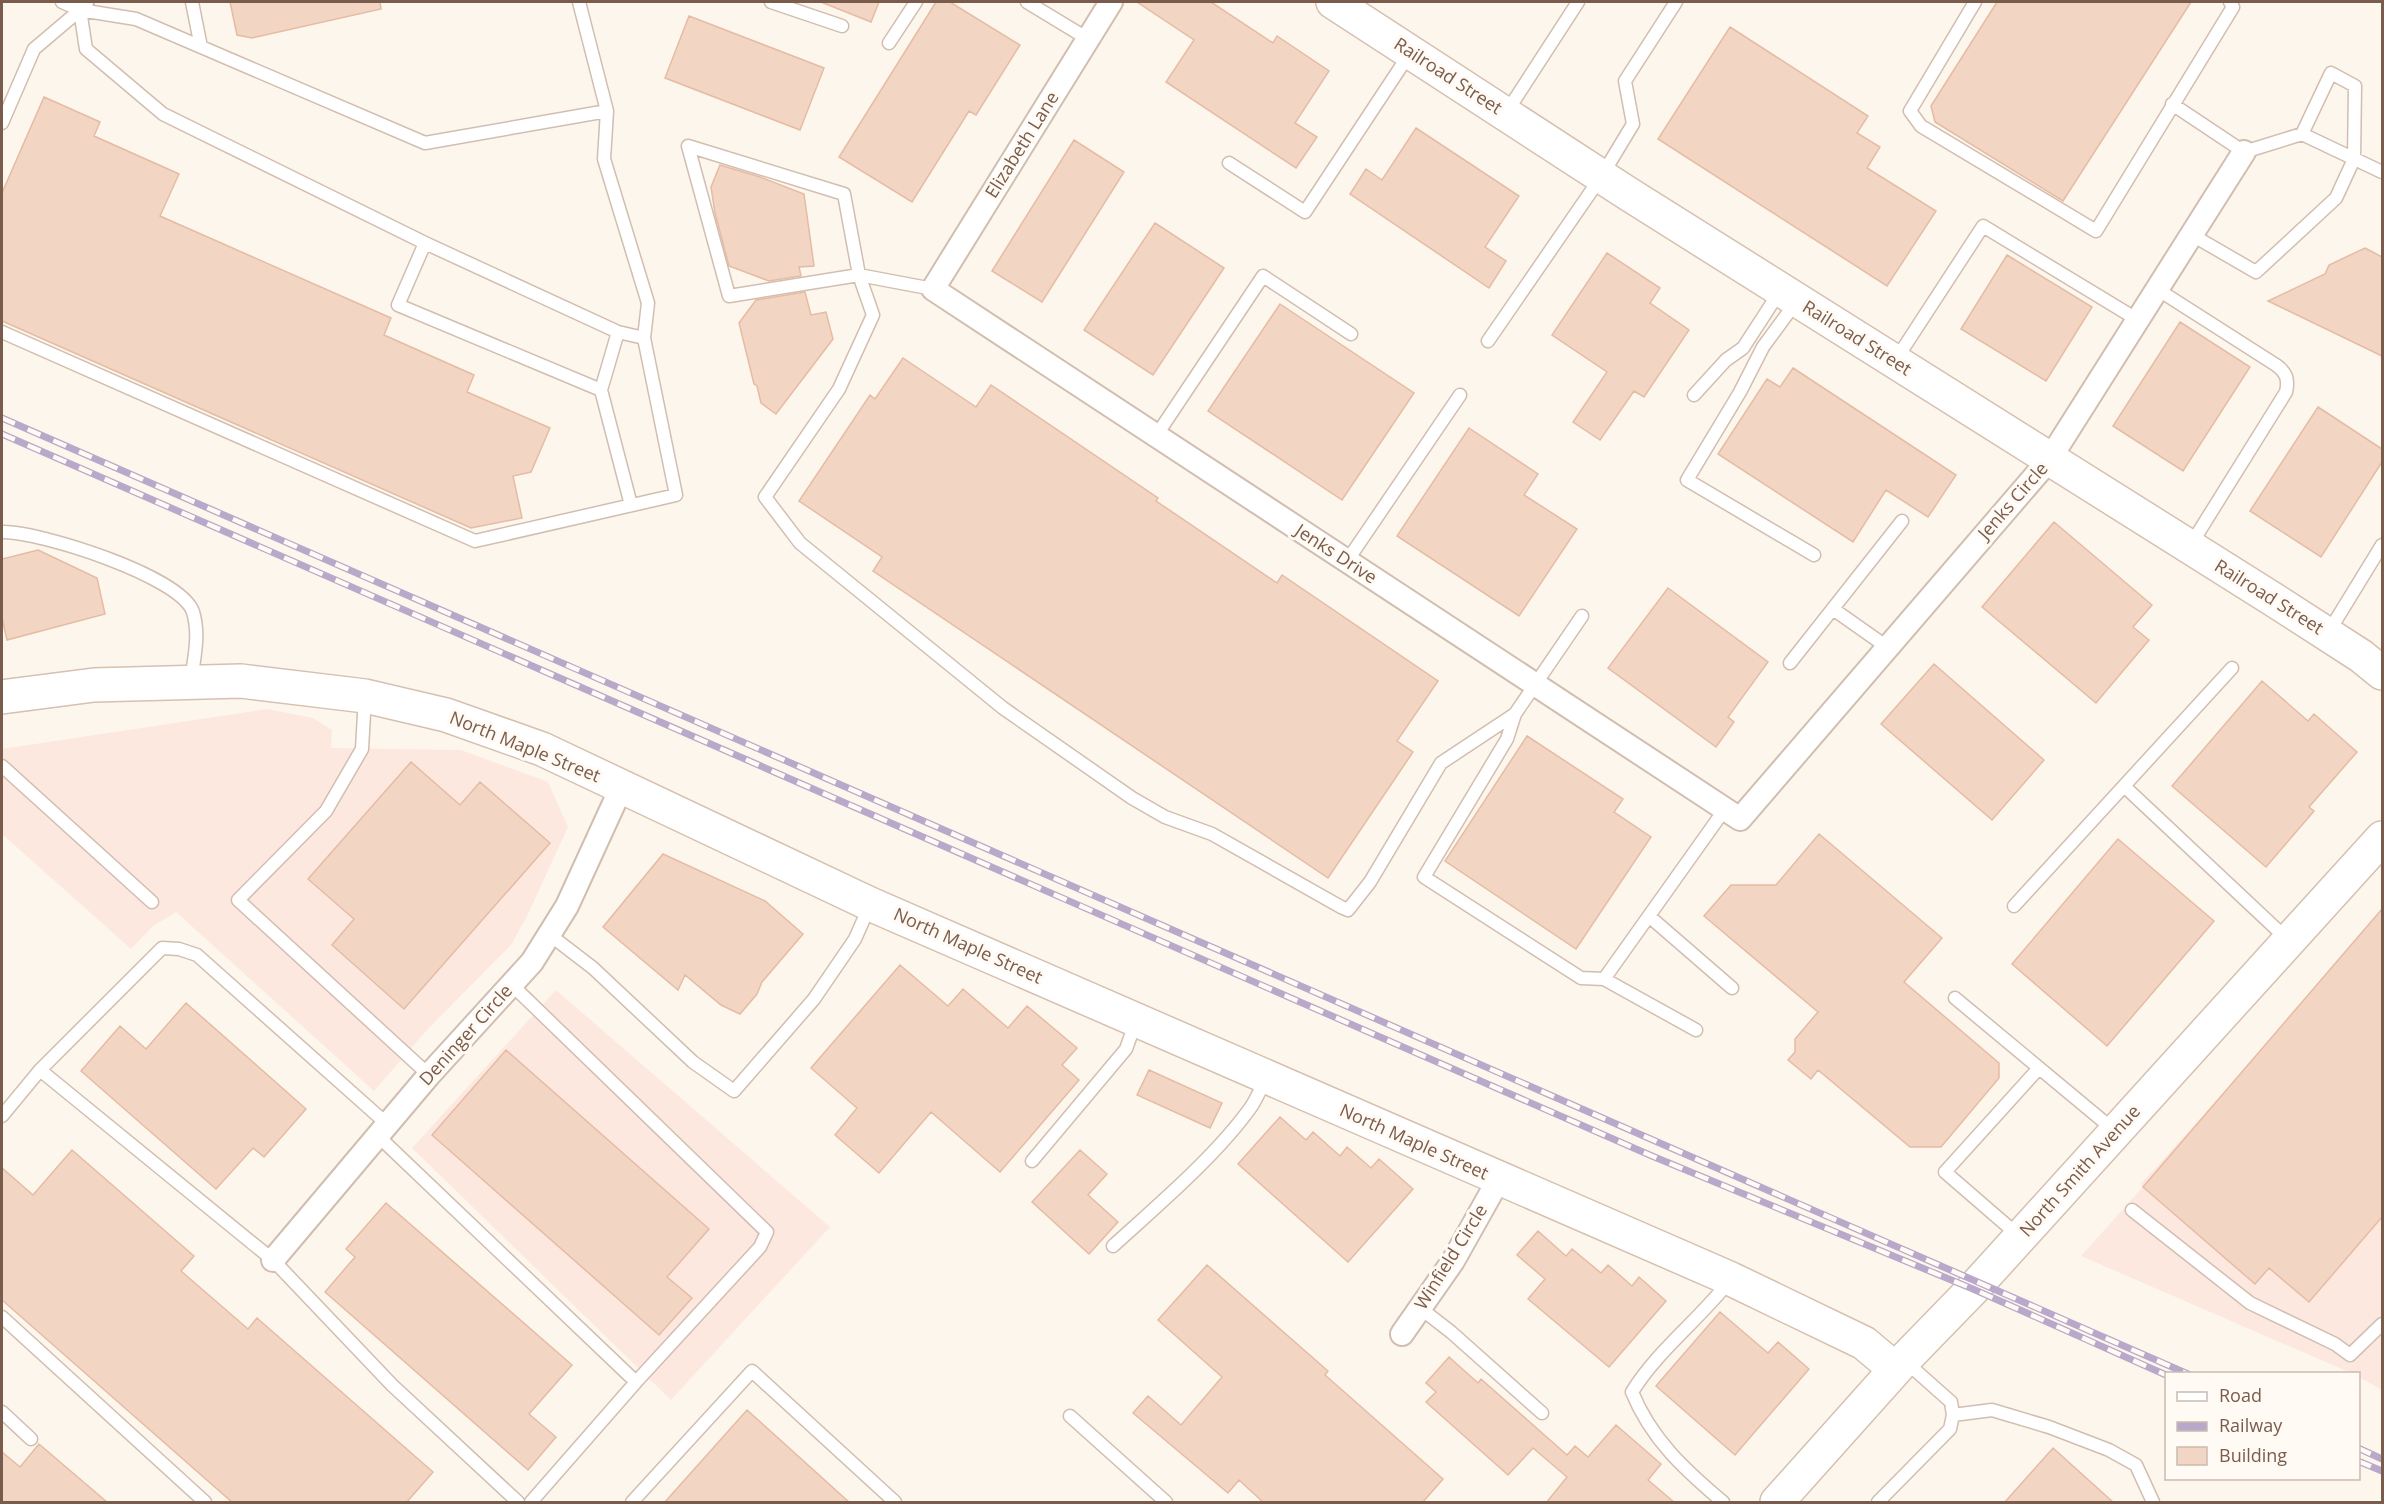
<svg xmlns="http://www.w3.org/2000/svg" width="2384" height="1504" font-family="'Open Sans',sans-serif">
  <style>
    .commercial { fill: #fde8e0 }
    .building { fill: #f3d5c3; stroke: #e6bba3; stroke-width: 1.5 }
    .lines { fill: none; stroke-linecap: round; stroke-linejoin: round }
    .service-casing { stroke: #d1beb0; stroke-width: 15 }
    .minor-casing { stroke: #d1beb0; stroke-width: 26 }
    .secondary-casing { stroke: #d6c0b0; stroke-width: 36 }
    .service { stroke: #fff; stroke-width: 12 }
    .minor { stroke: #fff; stroke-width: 22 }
    .secondary { stroke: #fff; stroke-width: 33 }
    .rail-casing { stroke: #b9a8c9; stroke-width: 7 }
    .rail { stroke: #fffaf3; stroke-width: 4.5; stroke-dasharray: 14; stroke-linecap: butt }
    .labels { text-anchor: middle; stroke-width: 6; stroke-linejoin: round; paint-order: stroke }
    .street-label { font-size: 18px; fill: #7a5c4d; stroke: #fffaf3 }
  </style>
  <rect width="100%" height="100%" fill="#fdf6ec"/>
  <path class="commercial" d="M 267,709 L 313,718 L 332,730 L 331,748 L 461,750 L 548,782 L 568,827 L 527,916 L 511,945 L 427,1030 L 374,1091 L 176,912 L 153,926 L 131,949 L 2,834 L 2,749 Z
    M 2382,917 L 2382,1390 L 2359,1377 L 2358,1374 L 2351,1373 L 2081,1256 L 2143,1187 L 2141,1184 Z
    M 556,990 L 830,1227 L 671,1400 L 412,1148 Z"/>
  <path class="building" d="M 230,2 L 380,2 L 381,9 L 252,38 L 237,35 Z
    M 821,2 L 879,2 L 871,22 Z
    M 936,2 L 950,2 L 1020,45 L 976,115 L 969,111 L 912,202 L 839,157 Z
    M 1137,2 L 1211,2 L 1273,43 L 1277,36 L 1329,71 L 1295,123 L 1317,137 L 1296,168 L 1166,82 L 1194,40 Z
    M 1997,2 L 2191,2 L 2063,201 L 1935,122 L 1931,106 Z
    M 689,16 L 824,68 L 800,130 L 665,78 Z
    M 1730,27 L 1868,116 L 1857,133 L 1880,147 L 1867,168 L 1936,211 L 1887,286 L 1658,139 Z
    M 44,97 L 100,122 L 94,136 L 179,174 L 160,216 L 391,318 L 384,335 L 474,375 L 467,392 L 550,428 L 531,472 L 513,476 L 522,518 L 471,528 L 2,321 L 2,193 Z
    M 1416,128 L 1519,196 L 1485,247 L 1506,261 L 1489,288 L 1350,194 L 1366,169 L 1382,180 Z
    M 1074,140 L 1124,172 L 1042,302 L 992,271 Z
    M 720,165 L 760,177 L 804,194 L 814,266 L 799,267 L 801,276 L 769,281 L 729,266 L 715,213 L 711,187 Z
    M 1155,223 L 1224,268 L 1153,375 L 1084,330 Z
    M 2365,248 L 2382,257 L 2382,356 L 2268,301 L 2325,274 L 2329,265 Z
    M 1607,253 L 1660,288 L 1650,303 L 1689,330 L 1644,397 L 1634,391 L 1600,440 L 1573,422 L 1607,372 L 1552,335 Z
    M 2007,255 L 2092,307 L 2046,381 L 1961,329 Z
    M 805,292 L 811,315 L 826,312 L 833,339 L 776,414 L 761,403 L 757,386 L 754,384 L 739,323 L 756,300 Z
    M 1280,304 L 1414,393 L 1342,500 L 1208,411 Z
    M 2180,322 L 2250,367 L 2183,471 L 2113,426 Z
    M 903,358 L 976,407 L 991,385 L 1158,498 L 1156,501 L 1277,583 L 1282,575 L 1438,681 L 1397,741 L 1413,752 L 1328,878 L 873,571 L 882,557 L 799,501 L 870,395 L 875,399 Z
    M 1793,368 L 1956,475 L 1928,517 L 1886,490 L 1853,542 L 1718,454 L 1767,379 L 1780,387 Z
    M 2318,407 L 2382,449 L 2382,462 L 2321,557 L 2250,511 Z
    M 1469,428 L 1538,474 L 1524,495 L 1577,529 L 1519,616 L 1397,536 Z
    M 2054,522 L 2152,605 L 2133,627 L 2149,640 L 2096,703 L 1982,607 Z
    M 38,550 L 97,578 L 105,614 L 7,640 L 2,618 L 2,559 Z
    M 1668,588 L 1768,662 L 1728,717 L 1734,722 L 1716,747 L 1608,668 Z
    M 1934,664 L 2044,760 L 1992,820 L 1881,724 Z
    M 2262,681 L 2308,721 L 2314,714 L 2357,752 L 2309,807 L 2314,811 L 2266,867 L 2172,786 Z
    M 1527,736 L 1623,799 L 1614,812 L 1651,837 L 1576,949 L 1445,861 Z
    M 411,762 L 460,805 L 480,782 L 550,843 L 404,1009 L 332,945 L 354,919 L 308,879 Z
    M 1819,834 L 1942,938 L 1904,982 L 1999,1063 L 1999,1078 L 1941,1147 L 1910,1147 L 1818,1070 L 1811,1079 L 1788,1060 L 1795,1052 L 1795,1039 L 1818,1012 L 1704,916 L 1731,885 L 1776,885 Z
    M 2118,839 L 2214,921 L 2107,1046 L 2012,964 Z
    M 663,854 L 765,901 L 803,934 L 762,982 L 757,994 L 740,1014 L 721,1005 L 685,975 L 678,990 L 603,927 Z
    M 2382,909 L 2382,1217 L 2309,1302 L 2269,1268 L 2255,1284 L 2143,1187 Z
    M 900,965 L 948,1006 L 963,989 L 1008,1028 L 1027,1006 L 1077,1048 L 1062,1065 L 1079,1080 L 1000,1172 L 931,1112 L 879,1173 L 835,1135 L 857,1108 L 811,1068 Z
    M 186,1003 L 306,1109 L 264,1157 L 253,1148 L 216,1189 L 81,1071 L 120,1026 L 146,1049 Z
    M 506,1050 L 709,1229 L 667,1277 L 692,1298 L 659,1335 L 432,1135 Z
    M 1149,1070 L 1222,1103 L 1210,1128 L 1137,1095 Z
    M 1280,1117 L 1306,1140 L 1313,1132 L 1340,1156 L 1347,1147 L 1371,1168 L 1379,1159 L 1413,1189 L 1348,1262 L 1238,1164 Z
    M 72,1150 L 194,1256 L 181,1271 L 248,1329 L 257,1318 L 433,1472 L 406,1503 L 233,1503 L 2,1300 L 2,1168 L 33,1195 Z
    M 1080,1150 L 1107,1174 L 1088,1195 L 1118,1222 L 1089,1254 L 1032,1202 Z
    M 386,1203 L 572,1365 L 529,1414 L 556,1437 L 528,1470 L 325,1292 L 355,1257 L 346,1249 Z
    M 1538,1231 L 1566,1256 L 1572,1249 L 1601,1273 L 1608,1265 L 1632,1286 L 1639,1277 L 1666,1301 L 1609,1367 L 1528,1299 L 1545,1279 L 1517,1255 Z
    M 1207,1265 L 1328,1371 L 1325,1375 L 1443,1479 L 1422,1503 L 1264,1503 L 1239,1480 L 1228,1493 L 1133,1413 L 1148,1396 L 1181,1425 L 1222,1377 L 1158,1320 Z
    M 1720,1312 L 1768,1353 L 1778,1342 L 1809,1369 L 1735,1455 L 1656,1386 Z
    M 1449,1357 L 1478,1383 L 1481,1379 L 1567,1455 L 1575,1446 L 1588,1457 L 1616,1425 L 1661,1464 L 1648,1480 L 1675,1503 L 1546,1503 L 1567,1477 L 1533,1448 L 1508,1475 L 1426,1402 L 1436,1392 L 1426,1383 Z
    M 747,1410 L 850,1503 L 664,1503 Z
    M 39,1444 L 108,1503 L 2,1503 L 2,1452 L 20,1467 Z
    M 2053,1448 L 2114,1503 L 2004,1503 Z"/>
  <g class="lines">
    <g class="service-casing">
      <path id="service" d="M 62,2 L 80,10 L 136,19 L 425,143 L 607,111 L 579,2
        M 192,2 L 201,47
        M 771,2 L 842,26
        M 1027,2 L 1088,39
        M 1975,2 L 1910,111 L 1921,126 L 2096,231 L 2233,7 L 2230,2
        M 889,43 L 916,2
        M 2172,104 L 2244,152 L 2302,134 L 2382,172
        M 607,111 L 604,159 L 648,303 L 644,338
        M 1506,113 L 1578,2
        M 2,123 L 34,49 L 80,10
        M 1229,163 L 1305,212 L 1410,53
        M 2192,235 L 2256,272 L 2336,198 L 2354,159 L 2355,86 L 2331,73 L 2302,134
        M 425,243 L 398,305 L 601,390 L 631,505
        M 933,289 L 859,275 L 844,194 L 688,146 L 729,296 L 859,275 L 873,315 L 839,389 L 765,497 L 800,543 L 1003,708 L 1132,798 L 1165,817 L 1212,834 L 1341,907 L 1348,910 L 1370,882 L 1441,763 L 1515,714 L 1582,616
        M 2157,289 L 2276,365 C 2286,372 2289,379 2286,392 L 2190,546
        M 1796,302 L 1763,347 L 1740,392 L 1687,480 L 1814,555
        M 2,332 L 475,541 L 676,495 L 644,338 L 618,332 L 425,243 L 163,114 L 86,49 L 80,10
        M 1488,341 L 1601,177 L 1633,124 L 1625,81 L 1676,2
        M 1895,361 L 1983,226 L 2138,320
        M 601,390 L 618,332
        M 1694,395 L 1726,360 L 1743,348 L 1780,291
        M 1156,436 L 1263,276 L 1351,334
        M 2,532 C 38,531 181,576 193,612 C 200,635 194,658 191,681
        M 1347,561 L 1460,395
        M 1833,609 L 1887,647
        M 2328,633 L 2382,545
        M 1790,663 L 1902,521
        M 365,696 L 362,749 L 326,811 L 238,900 L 429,1075
        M 1515,714 L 1507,739 L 1424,877 L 1581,978 L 1604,979
        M 2,766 L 152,902
        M 2124,786 L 2288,940
        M 2014,906 L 2232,668
        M 1650,917 L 1732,988
        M 550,935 L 593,968 L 693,1062 L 734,1091 L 814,999 L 855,939 L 870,905
        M 1955,998 L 2115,1131
        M 1696,1030 L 1604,979 L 1725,809
        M 40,1070 L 273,1260 L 392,1385 L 518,1502
        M 2,1116 L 40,1070 L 162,948 L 179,949 L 197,955 L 387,1124
        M 377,1135 L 636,1382 L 760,1247 L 767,1232 L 511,984
        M 1032,1161 L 1126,1049 L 1136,1021
        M 2132,1210 L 2250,1303 L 2335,1344 L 2350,1355 L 2382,1324
        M 2019,1236 L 1945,1172 L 2039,1068
        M 1113,1246 C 1158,1205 1216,1156 1251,1107 C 1257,1098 1261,1088 1266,1078
        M 1420,1308 L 1451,1332 L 1542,1413
        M 2,1317 L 205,1502
        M 2,1412 L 31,1439
        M 1953,1415 L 1992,1410 L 2049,1427 L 2109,1450 L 2136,1465 L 2153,1502
        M 1070,1416 L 1166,1502
        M 531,1502 L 636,1382
        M 632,1502 L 752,1371 L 895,1502
        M 1723,1502 C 1685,1470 1651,1439 1632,1392 C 1657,1351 1700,1319 1731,1279
        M 1878,1502 L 1950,1429 L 1953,1415 L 1951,1402 L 1906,1362"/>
    </g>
    <g class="minor-casing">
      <path id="minor" d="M 1111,2 L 933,289 L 1740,819 L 2049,460 L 2244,152
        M 80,10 L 82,2
        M 273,1260 L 429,1075 L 532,962 L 567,906 L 622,786
        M 1402,1334 L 1453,1261 L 1499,1179"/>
    </g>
    <g class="secondary-casing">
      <path id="secondary" d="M 1333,2 L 1627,193 L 2271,598 L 2361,656 L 2382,673
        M 2,697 L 94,685 L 241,681 L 365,696 L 446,715 L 542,749 L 870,904 L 1731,1279 L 1864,1343 L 1895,1369
        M 1777,1502 L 1904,1360 L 1973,1289 L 2382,838"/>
    </g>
    <use href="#service" class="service"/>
    <use href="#minor" class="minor"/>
    <use href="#secondary" class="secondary"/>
    <g class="rail-casing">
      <path id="rail" d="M 2,418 L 2188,1374
        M 2,434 L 1652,1156 L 1973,1289 L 2166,1375
        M 2358,1448 L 2382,1459
        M 2358,1461 L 2382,1471"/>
    </g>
    <use href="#rail" class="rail"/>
  </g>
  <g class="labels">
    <g class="street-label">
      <text transform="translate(1448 76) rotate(33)" y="6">Railroad Street</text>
      <text transform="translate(1022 145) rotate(-58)" y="6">Elizabeth Lane</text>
      <text transform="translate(1857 338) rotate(32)" y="6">Railroad Street</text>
      <text transform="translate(2013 501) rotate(-49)" y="6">Jenks Circle</text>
      <text transform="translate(1336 554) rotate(33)" y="6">Jenks Drive</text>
      <text transform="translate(2269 597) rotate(32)" y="6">Railroad Street</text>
      <text transform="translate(525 747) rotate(22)" y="6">North Maple Street</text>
      <text transform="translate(968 946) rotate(24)" y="6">North Maple Street</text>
      <text transform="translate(466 1035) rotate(-48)" y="6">Deninger Circle</text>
      <text transform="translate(1414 1142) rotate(24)" y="6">North Maple Street</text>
      <text transform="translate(2080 1171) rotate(-48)" y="6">North Smith Avenue</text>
      <text transform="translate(1451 1257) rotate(-58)" y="6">Winfield Circle</text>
    </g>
  </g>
  <rect width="2384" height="1504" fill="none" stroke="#7a5c4d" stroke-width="6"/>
  <rect x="2165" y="1372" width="195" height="108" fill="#fffaf3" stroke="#cabbb1" stroke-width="1.5"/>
  <rect x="2177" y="1392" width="30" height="9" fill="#ffffff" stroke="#cabbb1" stroke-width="1.5"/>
  <text x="2219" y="1402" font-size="18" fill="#7a5c4d">Road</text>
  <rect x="2177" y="1422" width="30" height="9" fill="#b9a8c9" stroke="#cabbb1" stroke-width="1.5"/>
  <text x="2219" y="1432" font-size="18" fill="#7a5c4d">Railway</text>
  <rect x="2177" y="1447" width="30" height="18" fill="#f3d5c3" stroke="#cabbb1" stroke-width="1.5"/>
  <text x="2219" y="1462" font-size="18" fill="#7a5c4d">Building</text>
</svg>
